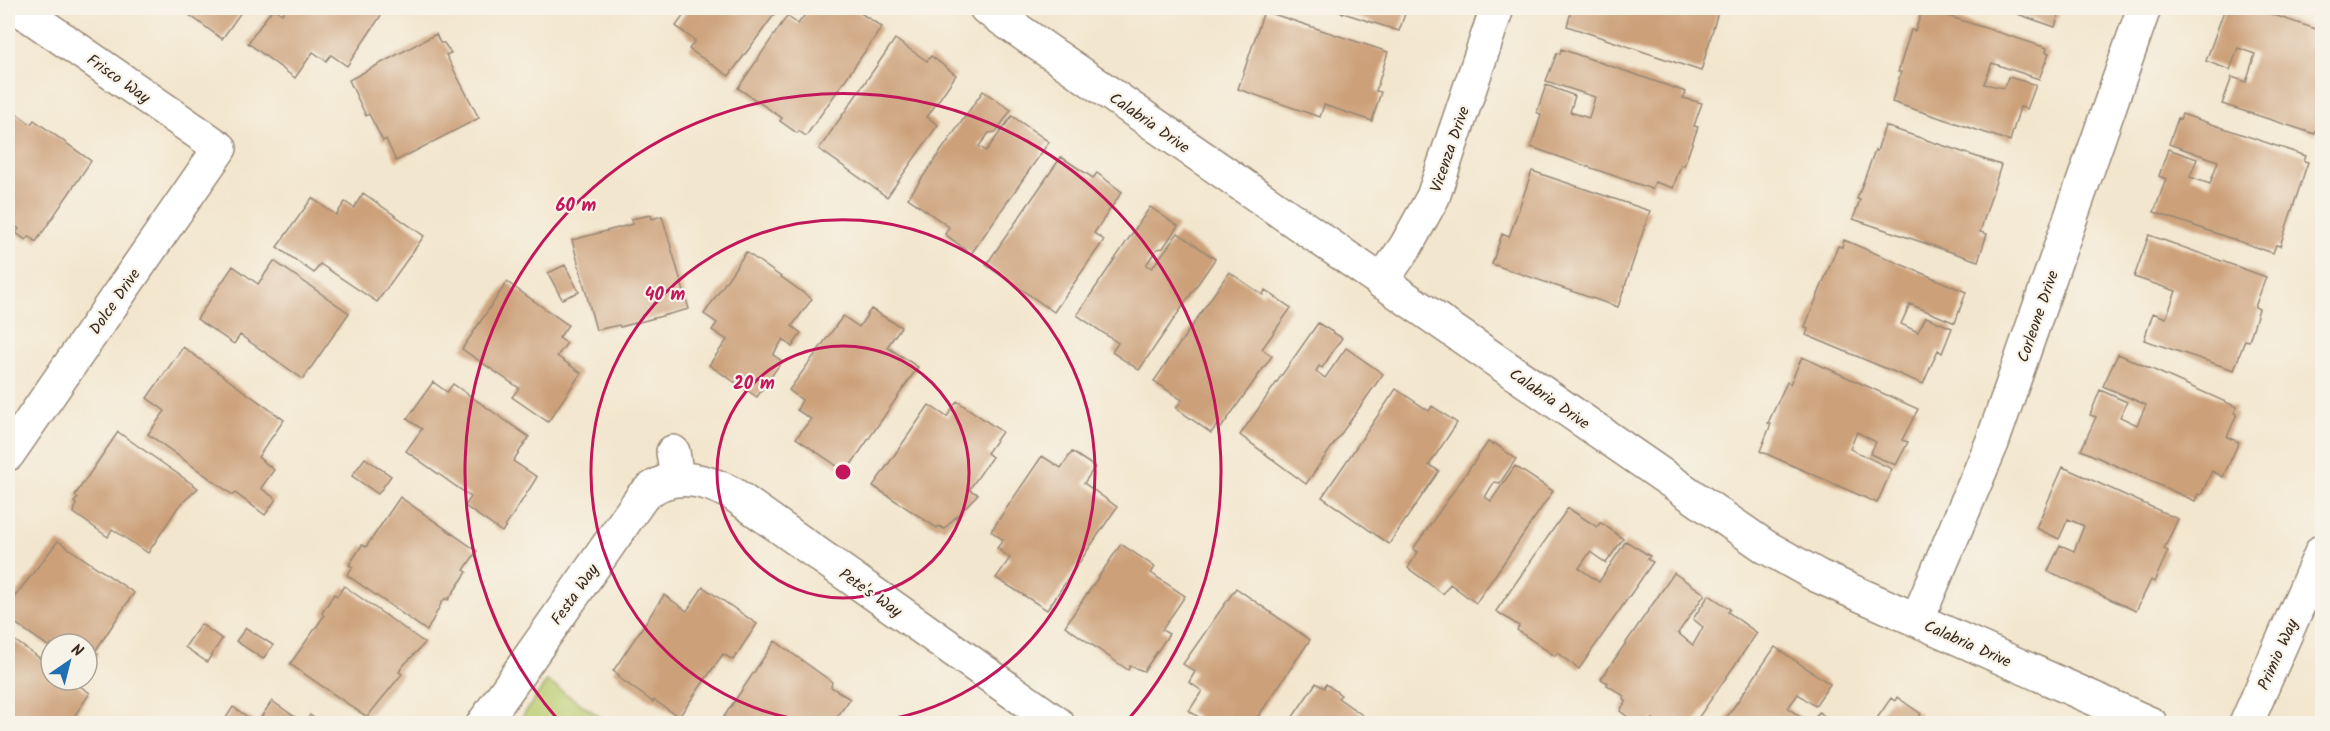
<svg xmlns="http://www.w3.org/2000/svg" width="2330" height="731" font-family="Kalam,sans-serif">
  <style>
    .green { fill: #bacc6f; stroke: #7a7b46; stroke-width: 1.5 }
    .building { fill: #cca079 }
    .lines { fill: none; stroke-linecap: round; stroke-linejoin: round }
    .minor-casing { stroke: #978876; stroke-width: 36 }
    .minor { stroke: #fff; stroke-width: 33 }
    .ring { fill: none; stroke: #c2185b; stroke-width: 3 }
    .labels { text-anchor: middle; stroke-width: 4.5; stroke-linejoin: round; paint-order: stroke }
    .street-label { font-size: 16px; fill: #3b2a1e; stroke: #f7f3e8 }
    .centre { fill: #c2185b; stroke: #f7f3e8; stroke-width: 3 }
    .ring-label { font-size: 18px; text-anchor: middle; font-weight: bold; fill: #c2185b; stroke: #f7f3e8; stroke-width: 4.5; stroke-linejoin: round; paint-order: stroke }
  </style>
  <rect width="100%" height="100%" fill="#f7f3e8"/>
  <filter id="ink" filterUnits="userSpaceOnUse"><feTurbulence type="fractalNoise" baseFrequency=".0167" numOctaves="2"/><feDisplacementMap in="SourceGraphic" scale="12" xChannelSelector="R" yChannelSelector="G"/><feConvolveMatrix kernelMatrix="1 2 1 2 8 2 1 2 1" color-interpolation-filters="sRGB"/></filter>
  <filter id="wash" filterUnits="userSpaceOnUse"><feTurbulence type="fractalNoise" baseFrequency=".008" numOctaves="4" result="noise"/><feDisplacementMap in="SourceGraphic" scale="24" xChannelSelector="R" yChannelSelector="G"/><feGaussianBlur stdDeviation="1.35" result="paint"/><feColorMatrix in="noise" values="0 0 0 0 0 0 0 0 0 0 0 0 0 0 0 0 0 1.4 0 .05"/><feComposite in="paint" operator="in"/></filter>
  <g filter="url(#wash)">
    <rect width="100%" height="100%" fill="#f3e6ce"/>
    <path class="green" d="M 547,681 L 609,723 L 518,723 Z"/>
    <g id="blocks">
      <path class="building" d="M 180,8 L 244,8 L 222,39 Z
        M 273,8 L 282,14 L 286,8 L 386,8 L 347,66 L 331,55 L 326,61 L 313,52 L 295,78 L 248,43 Z
        M 689,8 L 779,8 L 729,76 L 689,49 L 695,41 L 676,26 Z
        M 810,8 L 853,8 L 882,27 L 806,136 L 799,131 L 797,133 L 780,121 L 782,118 L 738,88 L 787,16 L 798,24 Z
        M 1328,8 L 1407,8 L 1399,31 Z
        M 1572,8 L 1719,8 L 1701,71 L 1567,26 Z
        M 1923,8 L 2047,48 L 2046,52 L 2049,53 L 2039,79 L 1992,63 L 1984,84 L 2004,88 L 2008,77 L 2036,85 L 2027,109 L 2020,107 L 2010,141 L 1892,102 L 1901,72 L 1898,72 L 1911,30 L 1915,31 Z
        M 2000,8 L 2061,8 L 2055,27 Z
        M 2225,8 L 2253,8 L 2322,31 L 2322,112 L 2315,134 L 2222,104 L 2232,77 L 2246,82 L 2255,54 L 2238,48 L 2230,70 L 2206,61 Z
        M 1264,11 L 1388,52 L 1376,91 L 1381,92 L 1372,121 L 1324,105 L 1320,117 L 1238,89 Z
        M 436,34 L 440,43 L 444,43 L 451,53 L 446,55 L 479,118 L 396,161 L 386,139 L 383,141 L 369,114 L 366,116 L 349,80 Z
        M 895,39 L 927,61 L 931,56 L 956,75 L 927,117 L 938,125 L 887,197 L 819,149 Z
        M 1561,49 L 1686,92 L 1683,98 L 1702,103 L 1694,126 L 1698,127 L 1684,166 L 1681,165 L 1673,188 L 1655,182 L 1652,189 L 1531,147 L 1541,115 L 1537,112 L 1546,85 L 1575,96 L 1570,112 L 1589,118 L 1595,97 L 1546,81 L 1557,53 L 1560,54 Z
        M 983,91 L 1011,110 L 996,132 L 989,133 L 979,146 L 986,151 L 1012,116 L 1049,142 L 971,254 L 945,234 L 949,227 L 908,198 Z
        M 13,111 L 31,124 L 34,120 L 91,161 L 36,242 L 29,236 L 26,240 L 16,233 L 19,229 L 8,221 L 8,118 Z
        M 2182,114 L 2306,156 L 2304,161 L 2308,162 L 2280,246 L 2276,245 L 2273,253 L 2154,212 L 2166,179 L 2159,176 L 2168,149 L 2197,159 L 2190,177 L 2210,184 L 2218,161 L 2169,144 L 2178,118 L 2180,119 Z
        M 1885,126 L 2001,165 L 1980,232 L 1987,234 L 1978,261 L 1853,219 L 1860,200 L 1857,199 L 1875,150 L 1877,151 Z
        M 1061,157 L 1093,178 L 1097,173 L 1122,192 L 1094,233 L 1104,240 L 1054,312 L 986,265 Z
        M 1532,171 L 1650,211 L 1618,307 L 1492,264 L 1502,234 L 1509,237 Z
        M 363,193 L 424,236 L 377,302 L 320,264 L 314,273 L 277,247 L 312,198 L 336,215 L 345,202 L 354,208 Z
        M 1150,207 L 1178,226 L 1163,248 L 1157,249 L 1146,265 L 1152,268 L 1178,233 L 1215,259 L 1139,370 L 1112,352 L 1118,343 L 1077,315 Z
        M 651,215 L 652,219 L 662,216 L 689,309 L 620,327 L 619,325 L 596,330 L 572,240 L 633,224 L 631,219 Z
        M 2149,235 L 2266,277 L 2255,307 L 2259,309 L 2249,341 L 2245,340 L 2234,370 L 2144,340 L 2153,313 L 2166,318 L 2176,291 L 2134,277 Z
        M 1844,240 L 1966,292 L 1955,323 L 1910,304 L 1901,324 L 1918,332 L 1926,317 L 1952,328 L 1942,353 L 1938,350 L 1923,384 L 1806,335 L 1808,329 L 1805,327 L 1812,309 L 1838,246 L 1842,247 Z
        M 746,252 L 812,299 L 792,326 L 801,333 L 792,347 L 783,339 L 773,355 L 782,361 L 757,397 L 709,365 L 727,340 L 712,330 L 717,323 L 704,314 Z
        M 274,261 L 349,313 L 303,379 L 240,335 L 234,344 L 197,319 L 233,266 L 258,284 Z
        M 565,265 L 579,292 L 562,299 L 548,273 Z
        M 1229,272 L 1263,295 L 1265,290 L 1291,308 L 1262,349 L 1272,356 L 1221,428 L 1217,425 L 1211,433 L 1176,408 L 1182,400 L 1154,381 Z
        M 507,282 L 568,325 L 559,338 L 567,343 L 557,356 L 581,373 L 548,422 L 512,397 L 519,388 L 462,349 Z
        M 871,309 L 901,327 L 887,347 L 918,367 L 846,472 L 796,438 L 811,419 L 797,410 L 802,400 L 789,390 L 843,316 L 859,327 Z
        M 1318,323 L 1342,338 L 1322,368 L 1319,366 L 1316,371 L 1325,378 L 1346,348 L 1383,374 L 1306,484 L 1240,435 Z
        M 183,347 L 284,420 L 258,457 L 274,470 L 261,488 L 276,499 L 265,515 L 235,493 L 233,495 L 148,434 L 165,411 L 147,398 Z
        M 2118,354 L 2237,407 L 2234,413 L 2237,414 L 2227,437 L 2239,442 L 2223,477 L 2212,471 L 2201,495 L 2198,494 L 2195,501 L 2081,450 L 2096,417 L 2090,415 L 2100,390 L 2127,402 L 2120,417 L 2137,425 L 2146,405 L 2103,386 Z
        M 1802,357 L 1918,409 L 1902,440 L 1908,442 L 1896,465 L 1870,454 L 1876,442 L 1857,432 L 1850,449 L 1892,469 L 1877,503 L 1760,451 L 1771,424 L 1768,423 L 1787,382 L 1790,384 Z
        M 433,382 L 447,392 L 453,384 L 529,437 L 513,461 L 537,477 L 502,532 L 465,506 L 471,497 L 406,451 L 422,429 L 407,419 Z
        M 1396,389 L 1429,411 L 1432,406 L 1457,423 L 1429,465 L 1439,471 L 1389,544 L 1322,497 Z
        M 957,401 L 1002,432 L 987,453 L 992,457 L 969,490 L 978,494 L 944,529 L 939,526 L 937,528 L 873,486 L 929,405 L 947,417 Z
        M 118,432 L 198,488 L 178,507 L 148,553 L 112,529 L 108,537 L 74,513 L 76,504 L 74,502 L 78,498 L 75,495 Z
        M 1488,442 L 1493,445 L 1494,443 L 1516,459 L 1500,483 L 1494,482 L 1485,497 L 1491,501 L 1515,466 L 1553,491 L 1476,603 L 1450,584 L 1443,594 L 1408,568 L 1418,552 L 1413,549 Z
        M 1072,452 L 1095,467 L 1084,483 L 1117,507 L 1047,610 L 996,578 L 1010,558 L 997,548 L 1003,540 L 991,531 L 1042,456 L 1061,468 Z
        M 365,458 L 391,476 L 378,494 L 352,476 Z
        M 2063,467 L 2178,519 L 2164,549 L 2168,551 L 2154,582 L 2151,580 L 2136,611 L 2048,571 L 2060,545 L 2074,551 L 2084,526 L 2068,519 L 2059,539 L 2036,528 Z
        M 400,497 L 477,551 L 464,570 L 467,572 L 448,600 L 446,598 L 442,602 L 427,631 L 347,575 L 353,567 L 349,565 L 362,545 L 366,547 Z
        M 1568,508 L 1597,527 L 1600,523 L 1603,524 L 1623,539 L 1606,563 L 1590,552 L 1579,568 L 1599,582 L 1626,541 L 1650,556 L 1647,559 L 1653,562 L 1579,669 L 1557,653 L 1555,656 L 1517,630 L 1519,626 L 1496,611 Z
        M 58,541 L 134,593 L 98,647 L 95,652 L 98,654 L 90,664 L 87,661 L 87,644 L 51,644 L 51,648 L 8,618 L 8,605 Z
        M 1121,544 L 1155,567 L 1151,573 L 1185,596 L 1162,630 L 1169,634 L 1144,671 L 1130,666 L 1128,670 L 1065,626 Z
        M 1674,573 L 1705,594 L 1678,633 L 1693,645 L 1703,627 L 1693,619 L 1709,595 L 1730,609 L 1728,612 L 1757,633 L 1694,724 L 1665,724 L 1661,721 L 1659,724 L 1653,719 L 1651,724 L 1637,724 L 1620,711 L 1626,701 L 1623,699 L 1624,696 L 1607,685 L 1608,683 L 1601,679 Z
        M 344,586 L 425,643 L 402,667 L 399,672 L 402,674 L 367,717 L 290,664 L 324,616 L 322,613 L 334,594 L 337,596 Z
        M 703,587 L 757,624 L 733,660 L 723,654 L 679,717 L 654,700 L 653,702 L 618,677 L 619,675 L 613,671 L 664,595 L 687,611 Z
        M 1236,588 L 1310,640 L 1253,724 L 1209,724 L 1189,711 L 1202,691 L 1189,682 L 1195,672 L 1183,664 Z
        M 201,624 L 222,639 L 207,662 L 185,647 Z
        M 246,628 L 273,645 L 263,659 L 236,641 Z
        M 14,640 L 51,666 L 51,680 L 71,680 L 90,693 L 69,724 L 8,724 L 8,651 Z
        M 775,641 L 832,682 L 831,687 L 850,699 L 832,724 L 719,724 Z
        M 1775,647 L 1830,684 L 1815,706 L 1798,694 L 1788,708 L 1810,724 L 1722,724 Z
        M 1316,683 L 1324,688 L 1326,684 L 1341,695 L 1338,698 L 1375,724 L 1288,724 Z
        M 1897,697 L 1921,714 L 1914,724 L 1873,724 L 1891,698 L 1895,701 Z
        M 272,701 L 304,723 L 310,715 L 322,724 L 222,724 L 233,707 L 257,723 Z
        M 1819,712 L 1836,724 L 1811,724 Z"/>
    </g>
  </g>
  <g filter="url(#ink)">
    <use href="#blocks" fill-opacity="0" stroke="#978876" stroke-width="1.5"/>
    <g class="lines">
      <g class="minor-casing">
        <path id="minor" d="M 986,8 L 1766,547 L 1818,576 L 2151,724
          M 1381,282 L 1406,246 L 1433,197 L 1497,8
          M 673,452 L 677,479
          M 8,454 L 220,148 L 18,8
          M 1917,620 L 1992,443 L 2144,8
          M 483,724 L 642,497 C 668,470 703,478 733,494 L 1058,724
          M 2246,724 L 2322,551"/>
      </g>
      <use href="#minor" class="minor"/>
    </g>
  </g>
  <g class="ring">
    <circle cx="843" cy="472" r="126"/>
    <path d="M825 723A252 252 0 1 1 861 723"/>
    <path d="M560 722A378 378 0 1 1 1126 722"/>
  </g>
  <g class="labels">
    <g class="street-label">
      <text transform="translate(119 78) rotate(35)" y="6">Frisco Way</text>
      <text transform="translate(1150 122) rotate(35)" y="6">Calabria Drive</text>
      <text transform="translate(1449 149) rotate(-71)" y="6">Vicenza Drive</text>
      <text transform="translate(114 301) rotate(-55)" y="6">Dolce Drive</text>
      <text transform="translate(2037 316) rotate(-71)" y="6">Corleone Drive</text>
      <text transform="translate(1550 398) rotate(35)" y="6">Calabria Drive</text>
      <text transform="translate(871 592) rotate(35)" y="6">Pete's Way</text>
      <text transform="translate(574 594) rotate(-55)" y="6">Festa Way</text>
      <text transform="translate(1968 643) rotate(24)" y="6">Calabria Drive</text>
      <text transform="translate(2277 654) rotate(-66)" y="6">Primio Way</text>
    </g>
  </g>
  <circle cx="843" cy="472" r="9" class="centre"/>
  <g class="ring-label">
    <text x="576" y="211">60 m</text>
    <text x="665" y="300">40 m</text>
    <text x="754" y="389">20 m</text>
  </g>
  <rect width="2330" height="731" fill="none" stroke="#f7f3e8" stroke-width="30"/>
  <g transform="translate(69 662) rotate(35)"><circle r="28" fill="#f7f3e8" stroke="#aca397" stroke-width="1.5"/>
  <path d="M0-4.5L10 22L0 15L-10 22Z" fill="#1f6fb2"/>
  <text y="-9" font-size="16" font-weight="bold" text-anchor="middle" fill="#3b2a1e">N</text>
  </g>
</svg>
